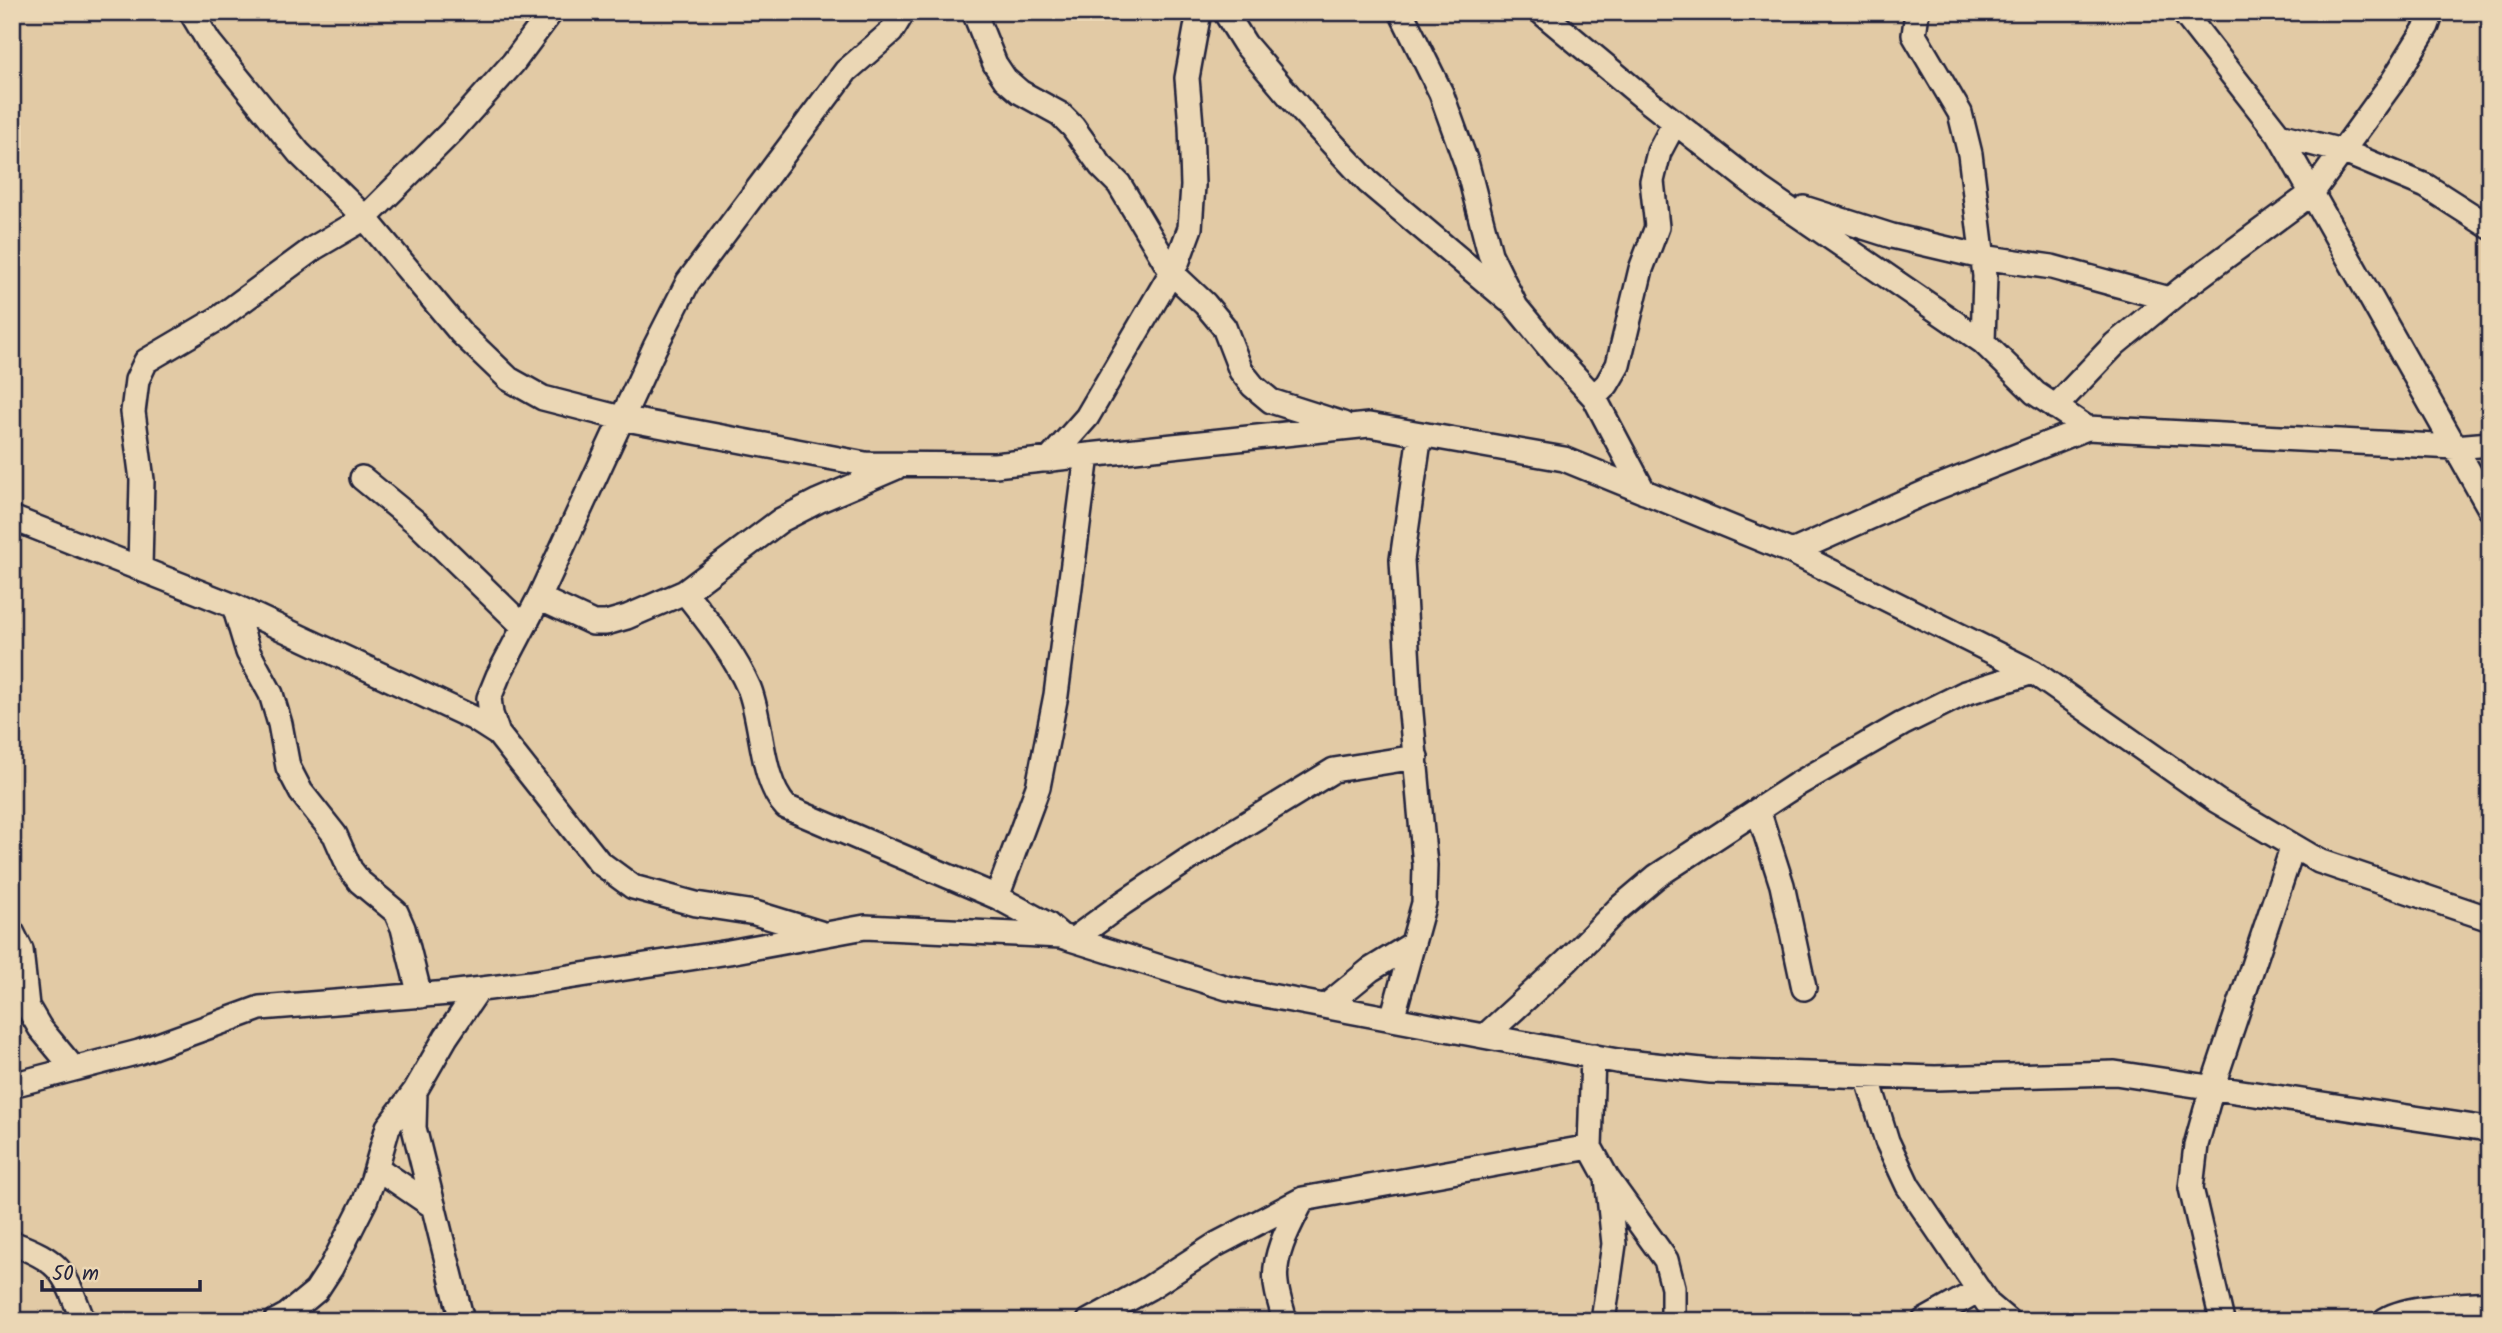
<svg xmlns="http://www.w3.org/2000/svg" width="2502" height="1333" font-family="Kalam,sans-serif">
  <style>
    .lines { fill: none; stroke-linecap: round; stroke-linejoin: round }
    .minor-casing { stroke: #22223b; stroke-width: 28 }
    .minor { stroke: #ebd7b5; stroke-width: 23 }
  </style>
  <rect width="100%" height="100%" fill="#e2caa5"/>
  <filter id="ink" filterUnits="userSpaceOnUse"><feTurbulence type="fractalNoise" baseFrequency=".0143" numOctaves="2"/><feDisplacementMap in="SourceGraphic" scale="14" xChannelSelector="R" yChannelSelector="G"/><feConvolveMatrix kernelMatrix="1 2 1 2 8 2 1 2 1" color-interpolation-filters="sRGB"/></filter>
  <g filter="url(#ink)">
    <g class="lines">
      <g class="minor-casing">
        <path id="minor" d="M 191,12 L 209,42 L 299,153 L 365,218 L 461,333 L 509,379 L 543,398 L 621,418 L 865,464 L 995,465 L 1369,425 L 1564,459 L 1792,552 L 2033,672 L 2217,801 L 2319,861 L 2490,919
          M 974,12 L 995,64 L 1005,79 L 1020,92 L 1060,114 L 1073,127 L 1101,166 L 1119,184 L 1172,273 L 1205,304 L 1224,327 L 1241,371 L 1253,386 L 1271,401 L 1343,424
          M 1225,12 L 1245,44 L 1303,112 L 1368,182 L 1508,300
          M 1401,12 L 1441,93 L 1467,165 L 1490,254 L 1516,307 L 1557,357 L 1594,397 L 1644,492
          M 1541,12 L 1644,98 L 1760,189 L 1983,342 L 2035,393 L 2087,428
          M 1917,12 L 1914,35 L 1960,113 L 1970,154 L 1985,276 L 1983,342
          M 2183,12 L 2279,135 L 2490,509
          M 2279,135 L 2342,151 L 2426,186 L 2490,227
          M 1804,208 L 1892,236 L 1982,257 L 2052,267 L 2169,299
          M 1594,397 L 1607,384 L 1618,365 L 1641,269 L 1657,227 L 1652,181 L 1659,152 L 1675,122
          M 2055,407 L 2115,344 L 2182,289 L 2312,193 L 2391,84 L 2427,26 L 2432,12
          M 1049,460 L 1087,417 L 1177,263 L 1190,228 L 1193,186 L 1191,125 L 1187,78 L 1199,12
          M 362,478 L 418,524 L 523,626
          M 12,518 L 234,606 L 473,718 L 498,734 L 599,862 L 633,887 L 696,904 L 755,913 L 820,933
          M 1792,552 L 1933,489 L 2087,428 L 2455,447 L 2490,444
          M 140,568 L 142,480 L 133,412 L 137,380 L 146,361 L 219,318 L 314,248 L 365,218 L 454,129 L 513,63 L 551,12
          M 685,592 C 708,622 733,652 749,688 C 763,723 760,779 786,807 L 997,897 L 1047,924 L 1061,936
          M 539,598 L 593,623 L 606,623 L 627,617 L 685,592 L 781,520 L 818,501 L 895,468
          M 234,606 L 248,652 L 271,694 L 280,724 L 288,767 L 301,792 L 335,835 L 350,869 L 360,882 L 396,912 L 403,928 L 420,996
          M 498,734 L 491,714 L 489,698 L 498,676 L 539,598 L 655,347 L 688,282 L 846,71 L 891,32 L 903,12
          M 1758,810 L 1782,885 L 1804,988
          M 997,897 L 1038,787 L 1056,695 L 1087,455
          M 12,932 L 21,950 L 27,1006 L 40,1028 L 74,1069
          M 1074,939 L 1123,903 L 1192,857 L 1334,770 L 1416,757
          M 1326,1006 L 1370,970 L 1411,945
          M 1392,1019 L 1424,903 L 1425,865 L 1410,702 L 1402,560 L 1420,434
          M 1485,1036 L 1567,961 L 1618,909 L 1657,876 L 1796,785 L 1902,724 L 1965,693 L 2033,672
          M 1867,1076 L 1887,1141 L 1908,1186 L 1988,1304 L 2008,1321
          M 12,1085 L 139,1052 L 260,1008 L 449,993 L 530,983 L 729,952 L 865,927 L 1061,936 L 1227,988 L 1617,1061 L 1711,1071 L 1935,1078 L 2115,1073 L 2481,1128 L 2490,1132
          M 1590,1147 L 1607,1178 L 1614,1244 L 1603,1321
          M 377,1168 L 434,1207
          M 1607,1178 L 1666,1260 L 1673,1287 L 1673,1321
          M 12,1243 C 63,1262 64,1272 83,1321
          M 276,1321 L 287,1315 L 316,1291 L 331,1268 L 365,1201 L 373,1179 L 388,1127 L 415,1091
          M 462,1321 L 414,1128 L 415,1091 L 446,1037 L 478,990
          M 1089,1321 L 1149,1288 L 1217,1244 L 1303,1199 L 1590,1147 L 1593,1056
          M 1285,1321 C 1282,1308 1277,1296 1276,1283 C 1272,1255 1291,1223 1303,1199
          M 1924,1321 L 1979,1290
          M 2222,1321 L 2191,1188 L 2196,1145 L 2212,1088 L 2293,846
          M 2384,1321 C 2402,1306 2465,1305 2490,1303"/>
      </g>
      <use href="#minor" class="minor"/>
    </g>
  </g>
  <rect width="2502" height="1333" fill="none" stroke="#ebd7b5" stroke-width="42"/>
  <rect x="21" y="21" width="2460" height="1291" fill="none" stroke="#22223b" stroke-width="2.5" filter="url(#ink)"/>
  <path d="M42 1280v10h158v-10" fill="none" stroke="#22223b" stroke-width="3.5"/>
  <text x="52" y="1280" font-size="21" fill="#22223b" stroke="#ebd7b5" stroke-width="5" paint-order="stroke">50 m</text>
</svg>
